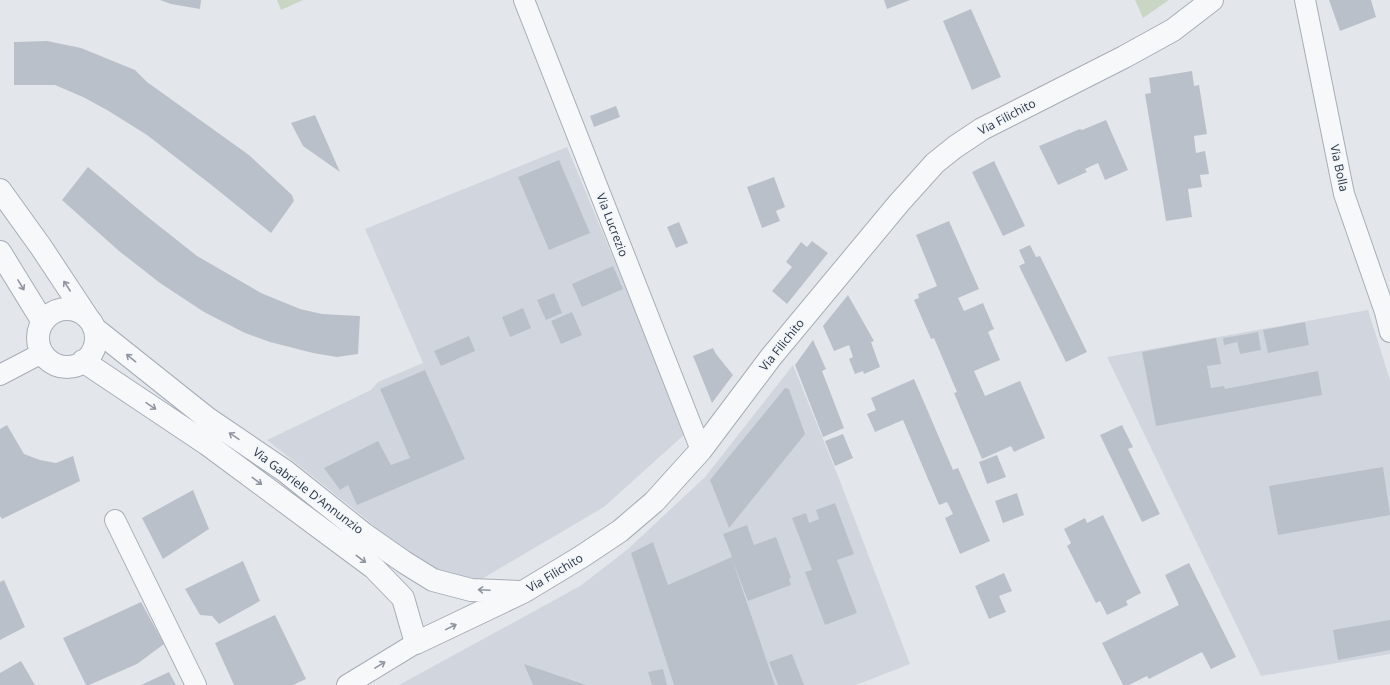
<svg xmlns="http://www.w3.org/2000/svg" width="1390" height="685" font-family="'Open Sans',sans-serif">
  <style>
    .built { fill: #d1d6de }
    .green { fill: #c9d6c4 }
    .building { fill: #bac0ca }
    .lines { fill: none; stroke-linecap: round; stroke-linejoin: round }
    .minor-casing { stroke: #a7aeb7; stroke-width: 22 }
    .tertiary-casing { stroke: #a7aeb7; stroke-width: 24 }
    .minor { stroke: #f6f8fa; stroke-width: 20 }
    .tertiary { stroke: #f6f8fa; stroke-width: 22 }
    .oneway { stroke: #9096a0 }
    .labels { text-anchor: middle; stroke-width: 3; stroke-linejoin: round; paint-order: stroke }
    .street-label { font-size: 12px; fill: #293545; stroke: #f3f6f9 }
  </style>
  <rect width="100%" height="100%" fill="#e3e7ec"/>
  <path class="built" d="M 567,147 L 686,433 L 604,507 L 480,580 L 431,569 L 403,552 L 366,519 L 267,440 L 371,390 L 378,382 L 423,363 L 365,229 Z
    M 1368,310 L 1390,380 L 1390,654 L 1261,676 L 1107,357 Z
    M 793,365 L 840,481 L 910,664 L 856,685 L 399,685 L 580,586 L 628,549 L 705,477 Z"/>
  <path class="green" d="M 277,0 L 303,0 L 281,10 Z
    M 1135,0 L 1169,0 L 1143,18 Z"/>
  <path class="building" d="M 160,0 L 201,0 L 200,9 L 171,4 Z
    M 884,0 L 910,0 L 887,9 Z
    M 1329,0 L 1371,0 L 1376,17 L 1340,31 Z
    M 971,9 L 1001,77 L 972,90 L 943,21 Z
    M 47,41 L 81,48 L 135,70 L 147,82 L 249,155 L 292,195 L 294,201 L 271,233 L 214,187 L 147,135 L 107,110 L 83,97 L 55,85 L 14,85 L 14,42 Z
    M 1192,71 L 1194,86 L 1199,85 L 1207,134 L 1194,136 L 1196,153 L 1205,151 L 1209,174 L 1200,175 L 1202,187 L 1188,189 L 1192,217 L 1166,221 L 1145,94 L 1151,93 L 1149,78 Z
    M 616,106 L 620,117 L 594,127 L 590,116 Z
    M 315,115 L 340,172 L 303,146 L 291,123 Z
    M 1106,120 L 1128,170 L 1105,180 L 1098,163 L 1085,169 L 1087,172 L 1058,185 L 1039,146 L 1080,129 L 1082,130 Z
    M 559,160 L 590,233 L 549,250 L 518,177 Z
    M 994,161 L 1025,226 L 1003,236 L 972,172 Z
    M 88,167 L 144,214 L 197,256 L 261,293 L 300,309 L 322,314 L 360,316 L 358,354 L 337,357 L 313,353 L 270,342 L 245,333 L 204,312 L 160,283 L 119,251 L 62,200 Z
    M 774,177 L 785,207 L 776,211 L 780,221 L 762,228 L 747,187 Z
    M 949,221 L 979,289 L 958,298 L 964,311 L 983,303 L 994,329 L 988,332 L 1000,360 L 974,371 L 985,396 L 1020,381 L 1045,438 L 1014,452 L 1011,446 L 982,459 L 954,393 L 957,392 L 934,338 L 931,339 L 914,300 L 919,298 L 918,294 L 937,286 L 916,235 Z
    M 679,222 L 688,243 L 676,248 L 667,227 Z
    M 812,241 L 828,253 L 787,304 L 772,291 L 792,267 L 786,262 L 801,242 L 807,247 Z
    M 1030,245 L 1036,257 L 1040,256 L 1087,352 L 1066,362 L 1019,266 L 1025,263 L 1019,250 Z
    M 613,266 L 623,289 L 582,307 L 572,284 Z
    M 554,293 L 562,313 L 546,320 L 537,300 Z
    M 848,295 L 874,341 L 871,342 L 880,367 L 864,374 L 863,371 L 855,374 L 849,359 L 853,357 L 849,345 L 834,351 L 823,326 Z
    M 523,308 L 531,328 L 510,337 L 502,317 Z
    M 572,312 L 582,335 L 561,344 L 551,321 Z
    M 1305,322 L 1309,345 L 1268,353 L 1263,330 Z
    M 1258,332 L 1261,350 L 1240,354 L 1236,336 Z
    M 469,336 L 475,351 L 441,366 L 434,351 Z
    M 1236,336 L 1237,342 L 1224,345 L 1223,338 Z
    M 1216,338 L 1221,364 L 1207,366 L 1211,388 L 1224,386 L 1225,389 L 1318,371 L 1322,395 L 1156,426 L 1142,352 Z
    M 813,340 L 826,369 L 822,371 L 844,428 L 823,437 L 795,365 Z
    M 713,348 L 716,354 L 733,375 L 712,403 L 693,356 Z
    M 425,370 L 465,459 L 357,505 L 348,485 L 340,490 L 324,468 L 378,441 L 391,465 L 410,458 L 380,389 Z
    M 914,379 L 953,470 L 958,468 L 990,541 L 960,554 L 945,518 L 953,514 L 947,502 L 939,505 L 903,420 L 875,432 L 867,414 L 876,410 L 871,398 Z
    M 785,388 L 789,389 L 805,434 L 729,528 L 710,480 Z
    M 7,425 L 24,454 L 40,460 L 56,463 L 73,456 L 80,481 L 2,519 L 0,516 L 0,429 Z
    M 1122,425 L 1133,447 L 1128,449 L 1160,514 L 1142,522 L 1100,435 Z
    M 843,434 L 853,458 L 835,466 L 825,441 Z
    M 997,455 L 1006,477 L 987,484 L 979,462 Z
    M 1383,467 L 1390,515 L 1278,535 L 1269,486 Z
    M 193,490 L 209,529 L 163,559 L 142,518 Z
    M 1017,493 L 1024,515 L 1003,523 L 995,501 Z
    M 835,503 L 854,554 L 837,560 L 857,613 L 825,625 L 805,572 L 812,570 L 792,518 L 806,513 L 809,523 L 819,519 L 816,510 Z
    M 1103,515 L 1141,593 L 1126,601 L 1128,605 L 1107,615 L 1100,601 L 1096,603 L 1067,546 L 1071,543 L 1064,529 L 1085,518 L 1087,523 Z
    M 747,525 L 754,545 L 776,537 L 791,578 L 789,579 L 791,585 L 748,601 L 732,559 L 775,685 L 674,685 L 631,553 L 653,542 L 668,585 L 732,557 L 723,534 Z
    M 243,561 L 260,601 L 219,624 L 212,616 L 200,615 L 185,589 Z
    M 1189,563 L 1236,657 L 1211,669 L 1202,652 L 1149,679 L 1147,676 L 1129,685 L 1123,685 L 1102,643 L 1179,605 L 1165,575 Z
    M 1004,573 L 1012,591 L 999,596 L 1006,612 L 989,619 L 975,586 Z
    M 4,580 L 25,627 L 0,640 L 0,582 Z
    M 141,602 L 164,644 L 137,664 L 89,685 L 86,685 L 63,638 Z
    M 275,615 L 306,679 L 293,685 L 234,685 L 215,643 Z
    M 1390,620 L 1390,650 L 1338,660 L 1333,630 Z
    M 792,654 L 804,685 L 778,685 L 769,662 Z
    M 21,661 L 35,685 L 0,685 L 0,673 Z
    M 524,664 L 586,685 L 533,685 Z
    M 663,669 L 667,685 L 652,685 L 648,672 Z
    M 169,672 L 176,685 L 141,685 Z"/>
  <g class="lines">
    <g class="minor-casing">
      <path id="minor" d="M 524,0 L 701,450
        M 1305,0 L 1344,194 L 1385,312 L 1390,332
        M 0,375 L 42,353
        M 115,520 L 196,685
        M 347,685 L 416,643"/>
    </g>
    <g class="tertiary-casing">
      <path id="tertiary" d="M 0,190 L 41,247 L 88,318
        M 0,252 L 43,322
        M38 338a29 29 0 1 1 58 0a29 29 0 1 1-58 0Z
        M 94,328 L 207,418 L 285,471 L 364,534 L 404,562 L 433,580 L 471,590 L 520,592
        M 83,361 L 207,444 L 374,568 L 403,598 L 416,643 L 523,592 L 581,557 L 620,531 L 654,502 L 701,450 L 771,357 L 899,203 L 935,163 L 955,147 L 982,129 L 1124,57 L 1173,30 L 1212,0"/>
    </g>
    <use href="#minor" class="minor"/>
    <use href="#tertiary" class="tertiary"/>
  </g>
  <defs><path id="oneway-shaft" d="M-6 0H5M1.5-3L5.5 0L1.5 3" fill="none" stroke-width="1.6" stroke-linecap="round" stroke-linejoin="round"/></defs>
  <g class="oneway">
    <use href="#oneway-shaft" transform="translate(21 285) rotate(59)"/>
    <use href="#oneway-shaft" transform="translate(67 286) rotate(-123)"/>
    <use href="#oneway-shaft" transform="translate(131 358) rotate(-141)"/>
    <use href="#oneway-shaft" transform="translate(151 406) rotate(34)"/>
    <use href="#oneway-shaft" transform="translate(234 436) rotate(-146)"/>
    <use href="#oneway-shaft" transform="translate(257 481) rotate(37)"/>
    <use href="#oneway-shaft" transform="translate(361 559) rotate(37)"/>
    <use href="#oneway-shaft" transform="translate(484 590) rotate(-177)"/>
    <use href="#oneway-shaft" transform="translate(451 627) rotate(-26)"/>
    <use href="#oneway-shaft" transform="translate(380 665) rotate(-31)"/>
  </g>
  <g class="labels">
    <g class="street-label">
      <text transform="translate(1007 117) rotate(-28)" y="4">Via Filichito</text>
      <text transform="translate(1339 168) rotate(78)" y="4">Via Bolla</text>
      <text transform="translate(612 225) rotate(69)" y="4">Via Lucrezio</text>
      <text transform="translate(782 345) rotate(-51)" y="4">Via Filichito</text>
      <text transform="translate(308 491) rotate(37)" y="4">Via Gabriele D'Annunzio</text>
      <text transform="translate(555 573) rotate(-31)" y="4">Via Filichito</text>
    </g>
  </g>
</svg>
